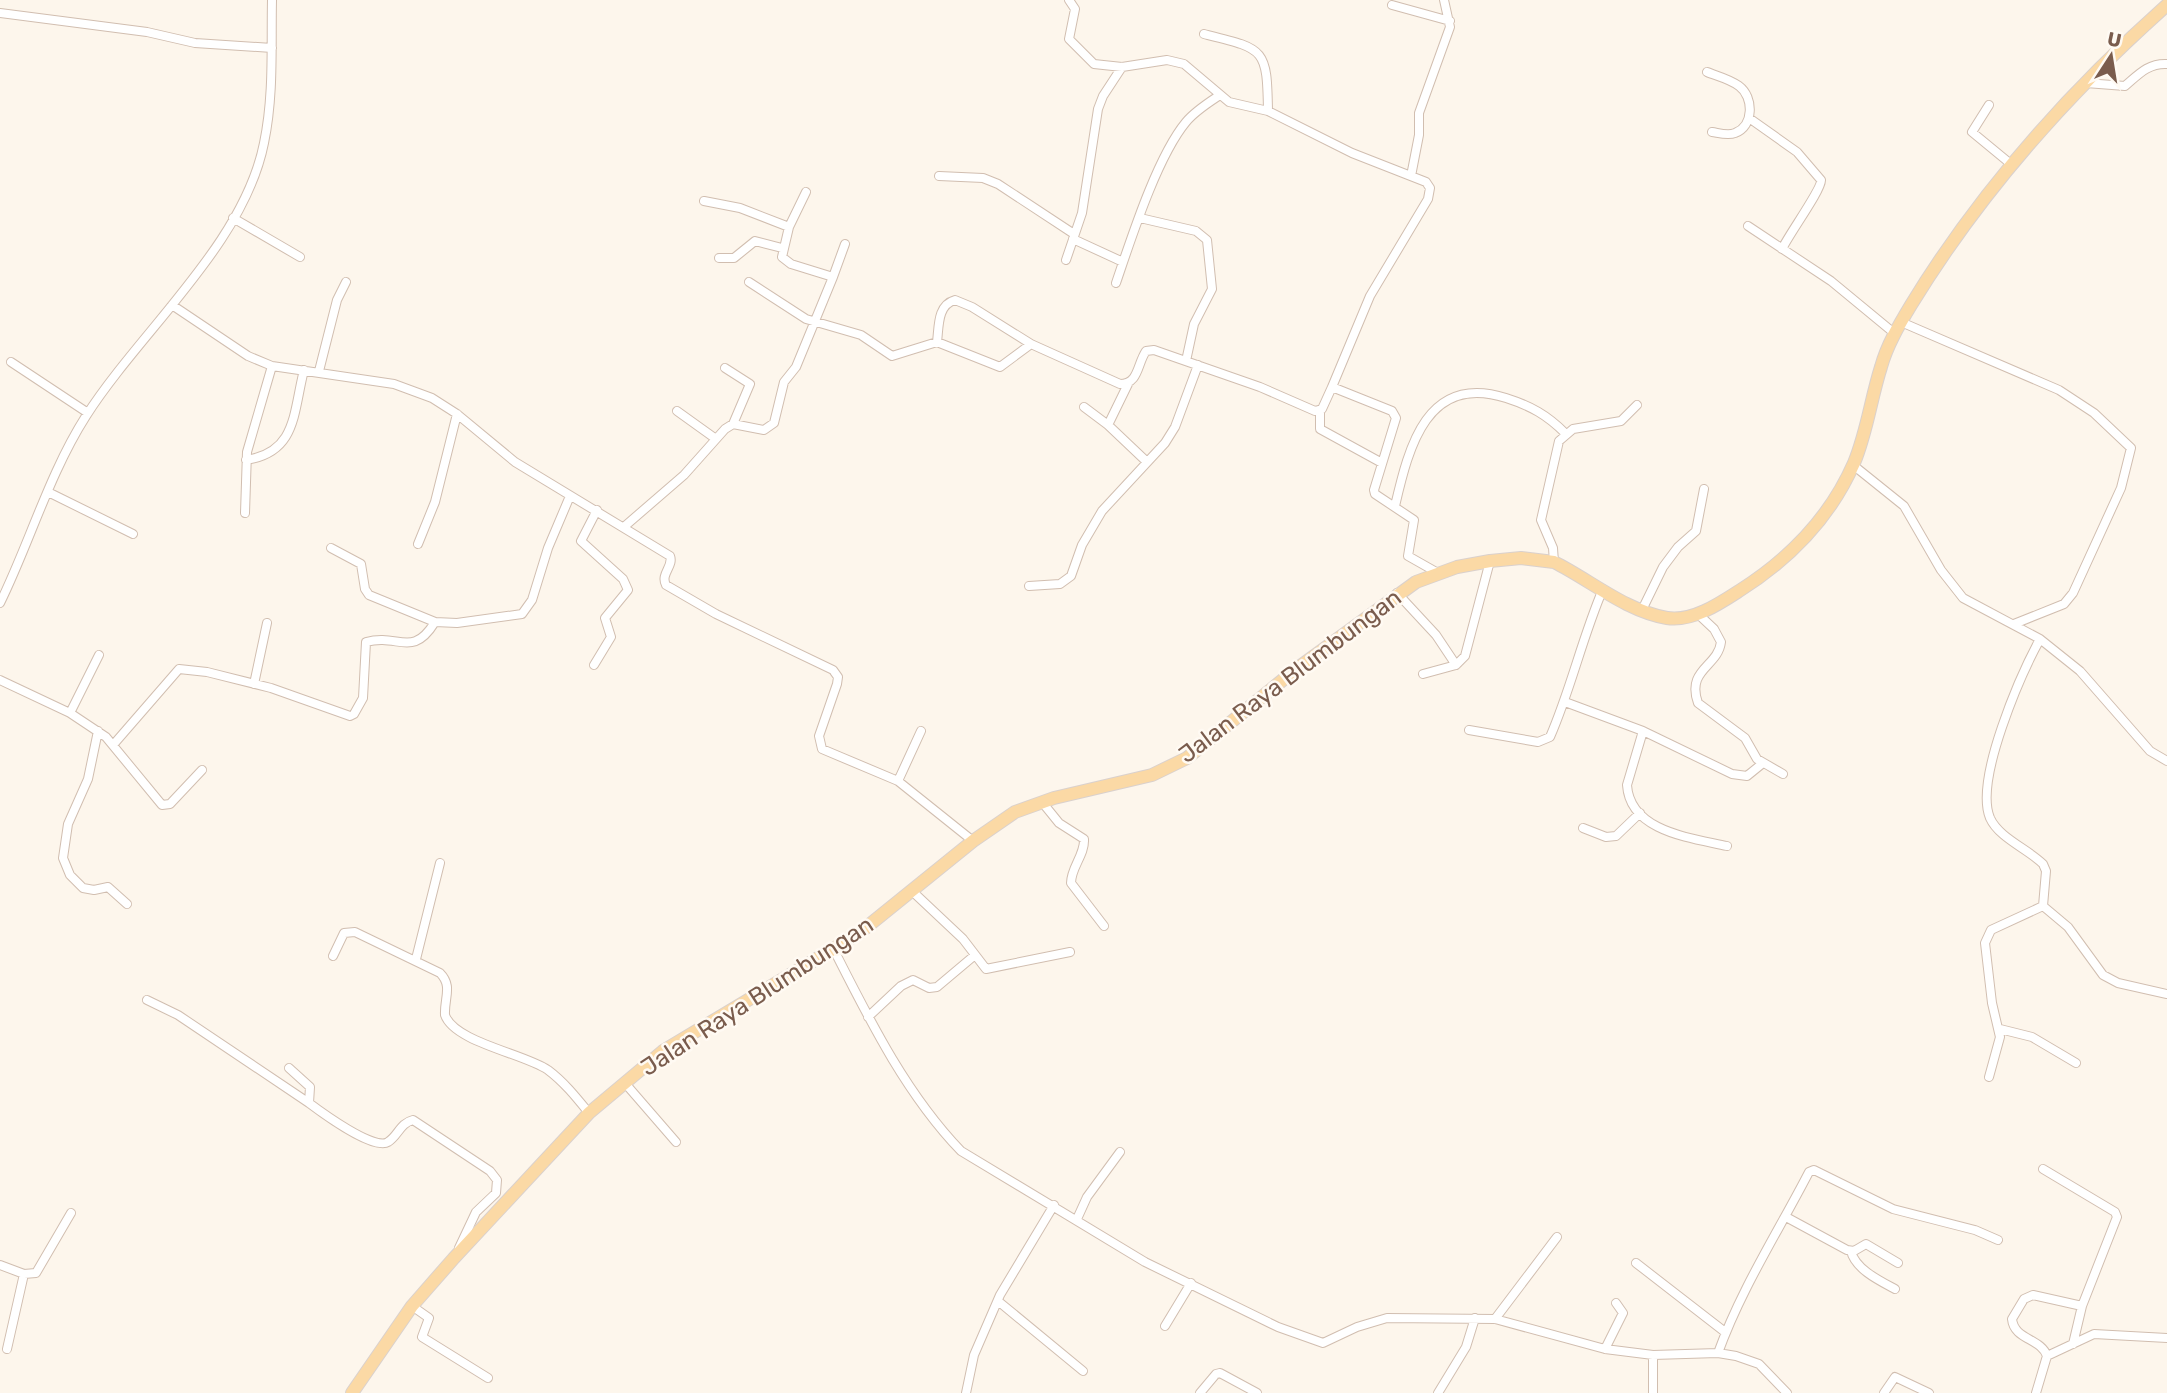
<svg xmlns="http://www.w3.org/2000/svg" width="2167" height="1393" font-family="Rubik,sans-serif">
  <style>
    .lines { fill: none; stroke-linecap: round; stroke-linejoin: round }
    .minor-casing { stroke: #d1beb0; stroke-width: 10 }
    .primary-casing { stroke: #dad1cd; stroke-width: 14 }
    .minor { stroke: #fff; stroke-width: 8 }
    .primary { stroke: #fbd9a5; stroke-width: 12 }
    .labels { text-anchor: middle; stroke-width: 5; stroke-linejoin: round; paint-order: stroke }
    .street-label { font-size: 24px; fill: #7a5c4d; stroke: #fffaf3 }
  </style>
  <rect width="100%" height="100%" fill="#fdf6ec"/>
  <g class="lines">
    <g class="minor-casing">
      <path id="minor" d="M 1069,0 L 1075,9 L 1069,39 L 1094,64 L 1122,67 L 1167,60 L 1184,64 L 1229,102 L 1268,111 L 1352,153 L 1426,182 L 1430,188 L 1428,199 L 1370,296 L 1332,387 L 1392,411 L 1396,418 L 1374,490 L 1375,494 L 1414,520 L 1408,556 L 1438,573
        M 1392,5 L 1450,21
        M 0,13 L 147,32 L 195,43 L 272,48
        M 1204,34 C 1265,49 1267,48 1268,111
        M 1707,72 C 1717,76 1730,79 1739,86 C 1754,97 1754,126 1735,133 C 1728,136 1719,133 1712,132
        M 2086,83 L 2125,86 C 2138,75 2148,63 2167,64
        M 1989,105 L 1972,132 L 2012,165
        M 1749,118 L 1797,152 L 1821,180 C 1822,189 1789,234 1782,249
        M 939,176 L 983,178 L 998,184 L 1074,234
        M 1411,176 L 1419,135 L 1419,113 L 1450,27 L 1444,0
        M 704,201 L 740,208 L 789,227
        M 233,218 L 300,257
        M 1140,218 L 1196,231 L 1207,240 L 1212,289 L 1194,324 L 1186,361
        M 1748,226 L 1831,281 L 1894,333
        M 1073,239 L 1123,262
        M 719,258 L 734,258 L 755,241 L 782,248
        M 1066,260 L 1082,213 L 1098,109 L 1103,96 L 1122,67
        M 833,277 L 845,244
        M 749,282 L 806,319 L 861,335 L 892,356 L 937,342 C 939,327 937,305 955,300 L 972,307 L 1031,344
        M 1116,283 C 1131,239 1157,157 1186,122 C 1195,111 1208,103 1220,95
        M 172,305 L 248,356 L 272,366 L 394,384 L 432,398 L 457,414 L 515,462 L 670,556 C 674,566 660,574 666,585 L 716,614 L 833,670 L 838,677 L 837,684 L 819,736 L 822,749 L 898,781 L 973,841
        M 1901,322 L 2059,390 L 2094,413 L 2131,448 L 2121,488 L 2073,593 L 2064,604 L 2014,624
        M 937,342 L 1000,367 L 1031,344 L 1120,384 C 1139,384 1137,364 1146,351 L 1154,350 L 1260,387 L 1315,411 L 1322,409 L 1332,387
        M 11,362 L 88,413
        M 725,368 L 750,384 L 733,424
        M 319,371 L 337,300 L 346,282
        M 1084,407 L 1108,425 L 1147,462
        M 677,411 L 716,439
        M 1320,411 L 1320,429 L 1382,463
        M 1108,425 L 1128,384
        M 246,460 C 297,452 293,413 304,370
        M 1853,465 L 1904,506 L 1941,570 L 1963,598 L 2040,639 L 2080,671 L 2150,751 L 2167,761
        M 48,492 L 133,534
        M 1395,506 C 1409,446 1427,373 1506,398 C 1531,406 1547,415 1565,433
        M 245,513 L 247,452 L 272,366
        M 625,526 L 684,475 L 725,429 L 733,424 L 764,430 L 774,423 L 784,382 L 796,367 L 833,277 L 791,264 L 782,257 L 789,227 L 806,192
        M 418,544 L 435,502 L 457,414
        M 331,548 L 361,564 L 365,589 L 369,595 L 435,622 L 457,623 L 522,614 L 532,600 L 548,548 L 570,496
        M 1554,562 L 1553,548 L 1541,520 L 1559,441 L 1573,429 L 1621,421 L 1637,405
        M 1029,586 L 1060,584 L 1071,576 L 1082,545 L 1102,511 L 1165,443 L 1175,427 L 1198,365
        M 1397,593 L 1436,635 L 1456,665
        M 0,603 C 30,542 49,474 86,416 C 141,330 244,244 264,143 C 274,95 271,48 272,0
        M 1641,612 L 1663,567 L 1678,547 L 1696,531 L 1704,489
        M 1697,613 L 1714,629 L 1721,642 C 1718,667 1686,669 1698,703 L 1745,738 L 1757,759 L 1783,774
        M 2040,639 C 2021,674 1974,780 1990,818 C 1999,838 2028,849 2043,864 L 2046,871 L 2043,906 L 2068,927 L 2103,975 L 2118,983 L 2167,994
        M 594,665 L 611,637 L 605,618 L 628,590 L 623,579 L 581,541 L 597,510
        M 1423,674 L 1456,665 L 1465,656 L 1490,561
        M 0,680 L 70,713 L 106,737 L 162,805 L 170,804 L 202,770
        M 254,684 L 267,623
        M 1565,702 L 1643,731 L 1732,774 L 1747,776 L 1763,763
        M 70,713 L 99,655
        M 1469,730 L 1538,742 L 1550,737 C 1571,689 1582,638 1603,589
        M 98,731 L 88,779 L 68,824 L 63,858 L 70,875 L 83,888 L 94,890 L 108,887 L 127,904
        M 1643,731 L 1627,785 C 1630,832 1692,838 1727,846
        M 113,745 L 179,669 L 207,672 L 271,688 L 350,716 L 354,714 L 363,698 L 366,642 C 399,633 412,659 435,622
        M 898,781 L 921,731
        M 1042,802 L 1059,823 L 1084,839 C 1085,855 1071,867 1071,883 L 1104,926
        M 1583,828 L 1606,837 L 1616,836 L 1640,813
        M 912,891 L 963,939 L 986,969 L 1070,952
        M 834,950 C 869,1019 906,1094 961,1151 L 1145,1262 L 1278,1327 L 1323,1343 L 1357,1327 L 1387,1318 L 1495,1319 L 1605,1349 L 1653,1355 L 1718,1353 L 1736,1356 L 1759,1364 L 1787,1393
        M 333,956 L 344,933 L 355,932 L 440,973 C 453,986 444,998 445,1015 C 454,1042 525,1054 548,1070 C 564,1082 576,1097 589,1113
        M 416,959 L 440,863
        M 147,1000 L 178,1015 L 309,1103
        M 868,1017 L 901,986 L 913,980 L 929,988 L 937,987 L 975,955
        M 2000,1029 L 2032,1037 L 2076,1063
        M 289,1068 L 310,1087 L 309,1103 C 321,1112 374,1151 388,1142 C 398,1136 400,1123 413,1120 L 490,1171 L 497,1180 L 496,1193 L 476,1212 L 459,1248
        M 1989,1077 L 2000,1037 L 1992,1003 L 1985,943 L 1991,930 L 2043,906
        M 624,1082 L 676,1142
        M 2043,1169 L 2115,1212 L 2117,1217 L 2082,1306 L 2073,1344
        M 1786,1217 L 1847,1250 L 1854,1251 L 1866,1244 L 1898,1263
        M 1077,1219 L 1087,1197 L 1120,1152
        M 1851,1251 C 1855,1269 1880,1281 1895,1289
        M 1636,1263 L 1725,1332
        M 0,1265 L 24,1274 L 36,1273 L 71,1213
        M 998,1301 L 1083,1371
        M 412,1306 L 429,1318 L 422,1337 L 488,1378
        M 1495,1319 L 1557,1237
        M 1165,1326 L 1191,1283
        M 7,1349 L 24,1274
        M 1605,1349 L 1623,1313 L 1616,1303
        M 1718,1353 C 1741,1289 1778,1232 1809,1172 L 1814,1170 L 1893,1209 L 1975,1230 L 1998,1240
        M 2047,1356 L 2094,1334 L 2167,1338
        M 966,1393 L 974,1355 L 1000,1295 L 1054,1205
        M 1200,1393 L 1216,1374 L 1220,1373 L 1257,1393
        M 1438,1393 L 1466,1347 L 1475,1318
        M 1653,1393 L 1653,1355
        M 1884,1393 L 1895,1377 L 1929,1393
        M 2036,1393 L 2047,1356 C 2041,1338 2014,1340 2012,1319 L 2024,1299 L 2033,1295 L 2082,1306"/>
    </g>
    <g class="primary-casing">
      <path id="primary" d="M 352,1393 L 412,1306 L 454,1258 L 589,1113 L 663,1051 L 858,934 L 973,841 L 1015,812 L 1054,798 L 1152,775 L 1187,758 L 1295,670 L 1416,582 L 1457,567 L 1490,561 L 1521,558 L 1554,562 C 1590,580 1626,611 1667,618 C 1692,622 1719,604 1739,591 C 1788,560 1830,518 1854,463 C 1867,432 1871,398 1881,367 C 1887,345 1899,325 1911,305 C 1980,192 2068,93 2167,5"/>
    </g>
    <use href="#minor" class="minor"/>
    <use href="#primary" class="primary"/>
  </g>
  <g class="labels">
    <g class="street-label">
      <text transform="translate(1290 676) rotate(-37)" y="8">Jalan Raya Blumbungan</text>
      <text transform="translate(757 996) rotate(-33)" y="8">Jalan Raya Blumbungan</text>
    </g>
  </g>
  <g transform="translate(2111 56) rotate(12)" stroke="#fffaf3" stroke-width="5" paint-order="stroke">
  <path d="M0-5L12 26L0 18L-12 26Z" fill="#7a5c4d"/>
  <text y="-10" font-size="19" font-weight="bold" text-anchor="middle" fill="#7a5c4d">U</text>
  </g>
</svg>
